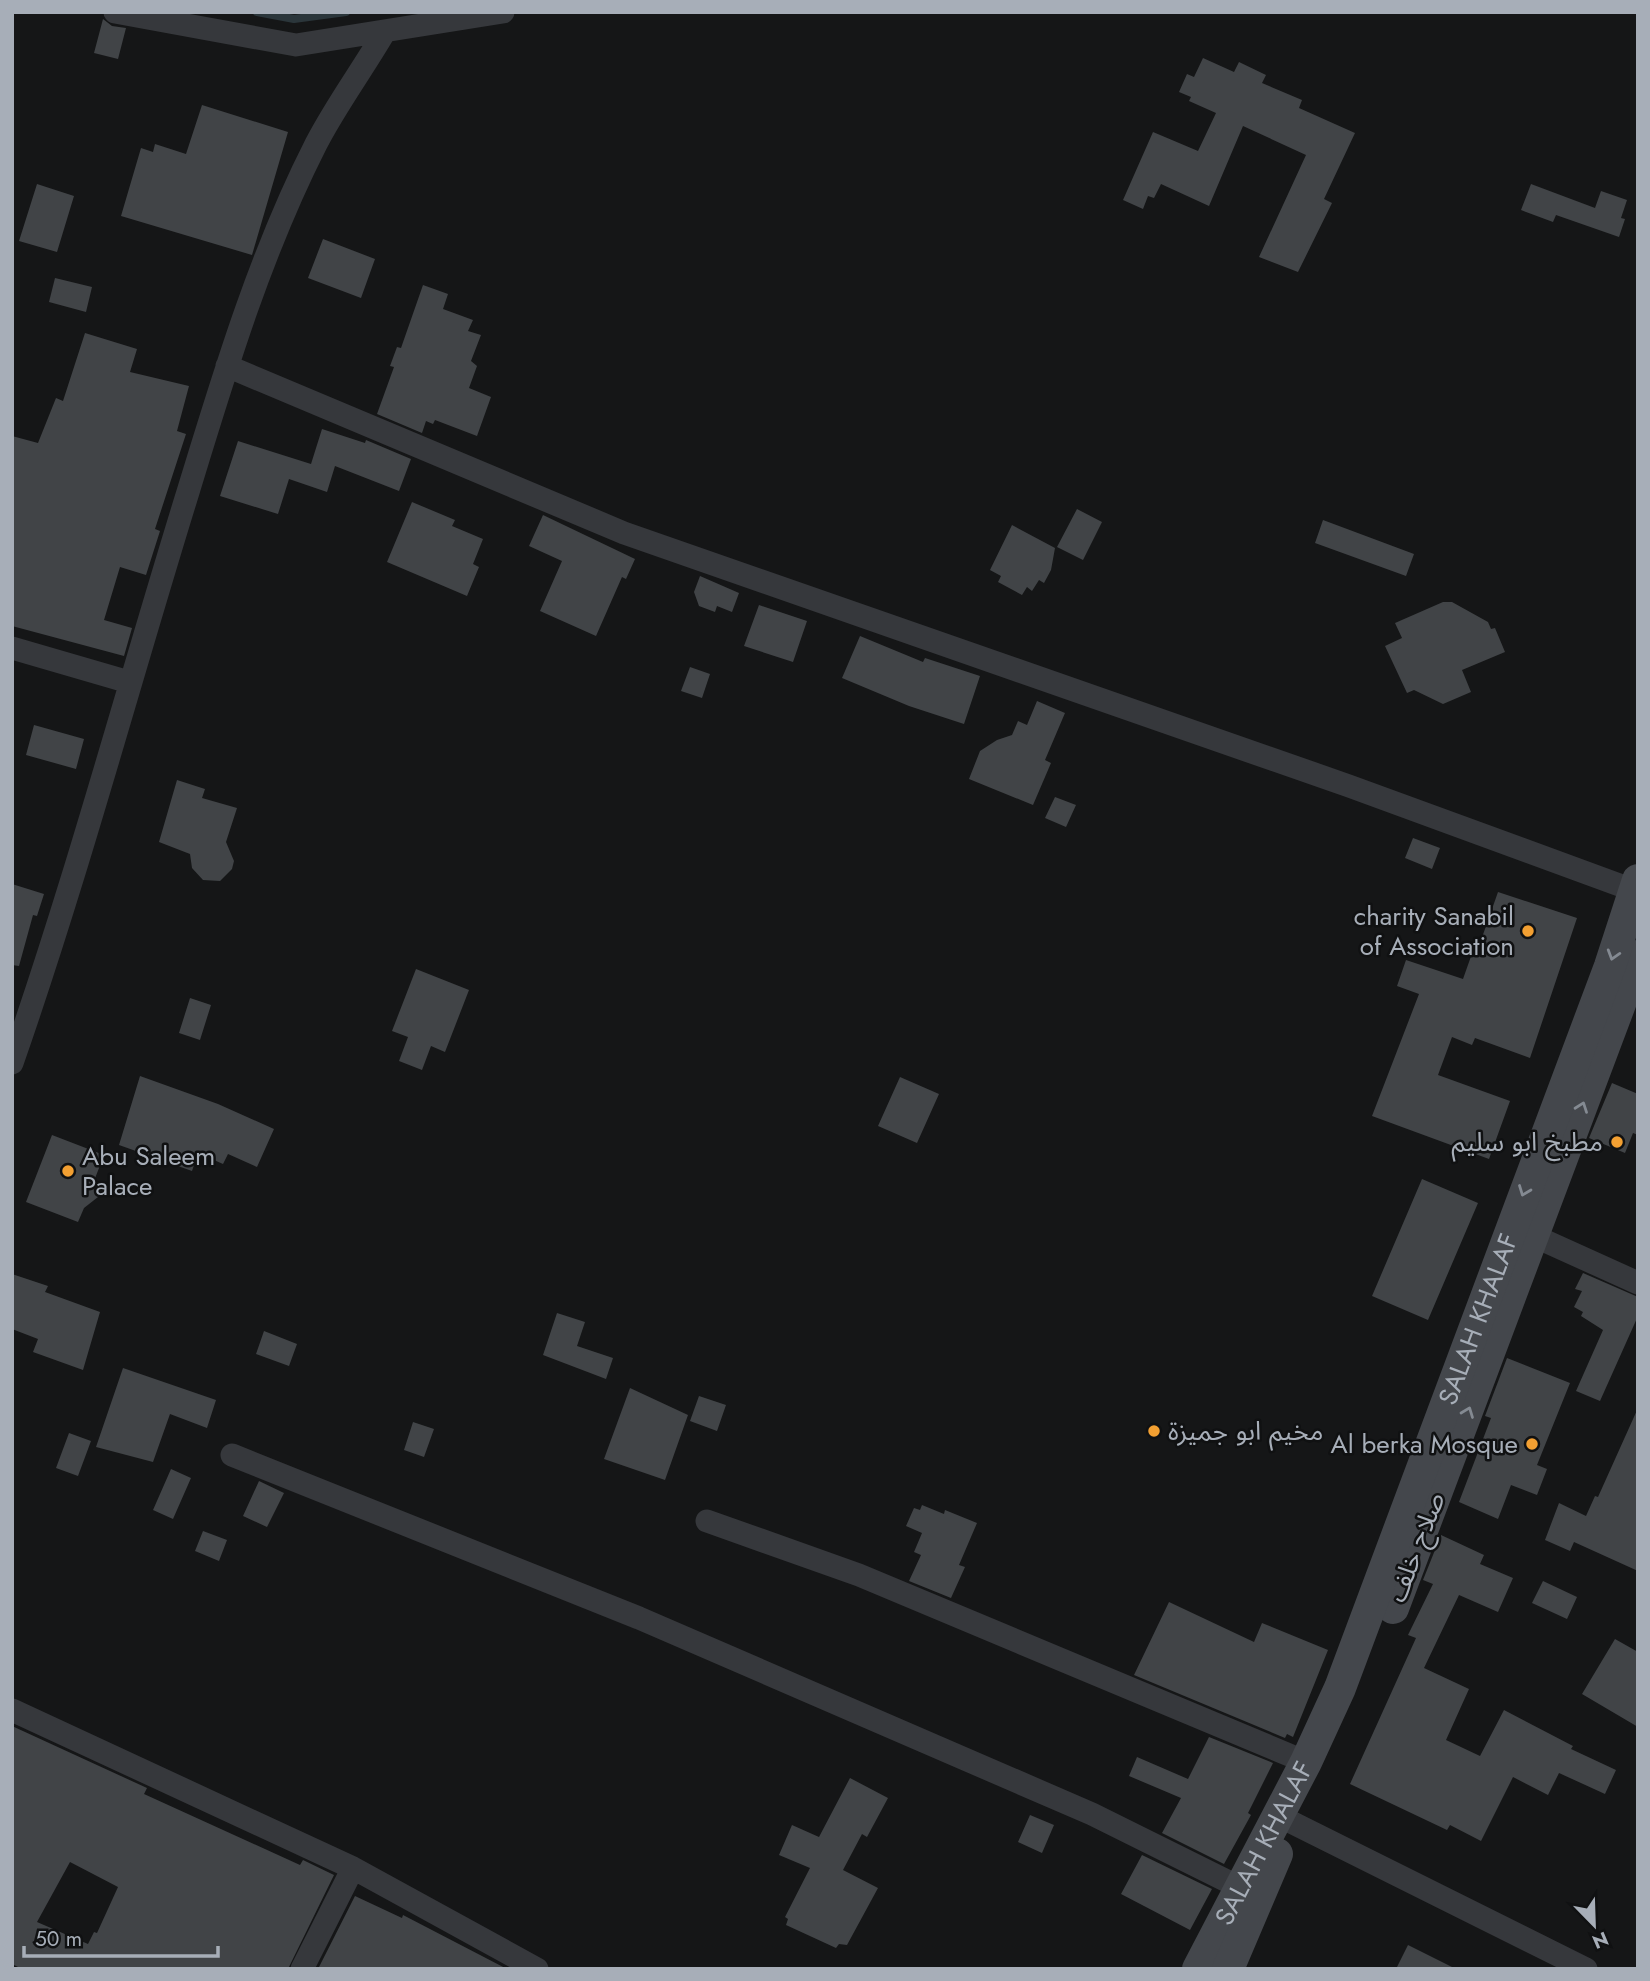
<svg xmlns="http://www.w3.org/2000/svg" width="1650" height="1981" font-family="Jost,'Noto Sans Arabic',sans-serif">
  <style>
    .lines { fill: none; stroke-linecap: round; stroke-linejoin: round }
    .stream { stroke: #2b363b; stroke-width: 8 }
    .building { fill: #414447; fill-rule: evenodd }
    .street { stroke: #36383c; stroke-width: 23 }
    .secondary { stroke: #44474c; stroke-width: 32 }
    .oneway { stroke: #848a92 }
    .poi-dot { fill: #f3a032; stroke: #101112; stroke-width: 2.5 }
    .labels { text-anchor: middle; stroke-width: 5; stroke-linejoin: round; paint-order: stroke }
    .poi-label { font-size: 26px; fill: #a7aeb8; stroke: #101112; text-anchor: end }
    .street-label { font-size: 26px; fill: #a7aeb8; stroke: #101112 }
  </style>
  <rect width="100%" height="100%" fill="#151617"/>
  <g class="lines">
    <path class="stream" d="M 257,12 L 294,19 L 346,12"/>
  </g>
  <path class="building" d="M 103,19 L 112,26 L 126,28 L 118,59 L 94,53 Z
    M 1203,58 L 1234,72 L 1239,62 L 1266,75 L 1262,83 L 1302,100 L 1299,108 L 1355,133 L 1324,199 L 1332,203 L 1298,272 L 1259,257 L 1306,155 L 1243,126 L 1209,206 L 1161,184 L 1154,198 L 1148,196 L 1143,209 L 1123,200 L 1153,132 L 1198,151 L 1216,113 L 1189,101 L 1191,97 L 1179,92 L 1187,74 L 1194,77 Z
    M 202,105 L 288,132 L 252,255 L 121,216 L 141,148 L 153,152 L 155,144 L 186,154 Z
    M 37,184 L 74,196 L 57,252 L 19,241 Z
    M 1531,184 L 1595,208 L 1601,191 L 1627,200 L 1621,218 L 1625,219 L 1619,237 L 1556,215 L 1553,222 L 1521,210 Z
    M 323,239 L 375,259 L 361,298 L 308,278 Z
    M 55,278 L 92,287 L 86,312 L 49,302 Z
    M 423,285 L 448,294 L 443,309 L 473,320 L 468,331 L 481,335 L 471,361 L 477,366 L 469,388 L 491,397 L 477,436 L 435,420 L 433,424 L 426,421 L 422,433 L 377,414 L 394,367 L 390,366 L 397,347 L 401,348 Z
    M 85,333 L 137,349 L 130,372 L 189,386 L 177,431 L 186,434 L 155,529 L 160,531 L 146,575 L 120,567 L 104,620 L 132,628 L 124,656 L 12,626 L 12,436 L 38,443 L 56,398 L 63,401 Z
    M 322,429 L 365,443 L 366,440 L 411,459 L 399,491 L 335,466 L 327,492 L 289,479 L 278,514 L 220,496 L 238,441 L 311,464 Z
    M 412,502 L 455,520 L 452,526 L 483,539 L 473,564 L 479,567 L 467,596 L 387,562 Z
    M 1077,509 L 1102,522 L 1083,560 L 1057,547 Z
    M 543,515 L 635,559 L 626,579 L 622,577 L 596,636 L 540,611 L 562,561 L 529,546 Z
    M 1323,520 L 1414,554 L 1406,576 L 1315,543 Z
    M 1012,525 L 1055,548 L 1051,570 L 1044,583 L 1039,580 L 1032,591 L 1027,587 L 1022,595 L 998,582 L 1001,576 L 990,570 Z
    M 700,576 L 739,593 L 732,612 L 717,606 L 715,612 L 699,606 L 694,592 Z
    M 1443,602 L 1452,602 L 1488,622 L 1491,629 L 1495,628 L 1505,652 L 1462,670 L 1471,692 L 1443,704 L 1414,690 L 1407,693 L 1385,646 L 1402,638 L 1395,623 Z
    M 759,605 L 807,621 L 793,662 L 744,646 Z
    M 860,636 L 923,662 L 925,658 L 980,676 L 964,724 L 909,706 L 842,678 Z
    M 690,667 L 710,674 L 702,698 L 681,691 Z
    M 1037,701 L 1065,713 L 1045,760 L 1051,763 L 1033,805 L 969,779 L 980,751 L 997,740 L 1012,735 L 1018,721 L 1027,725 Z
    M 34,725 L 84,739 L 76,769 L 26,755 Z
    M 177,780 L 205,789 L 202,798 L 237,808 L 226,842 L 234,861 L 232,869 L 220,881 L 203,880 L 192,868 L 190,854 L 159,842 Z
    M 1055,797 L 1076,805 L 1066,827 L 1045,818 Z
    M 1413,838 L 1440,848 L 1432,869 L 1405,858 Z
    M 12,884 L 44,894 L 37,916 L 33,915 L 19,966 L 12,965 Z
    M 1498,892 L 1577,918 L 1530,1058 L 1475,1038 L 1472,1045 L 1452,1037 L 1438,1075 L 1510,1101 L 1489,1159 L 1372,1116 L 1419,994 L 1397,986 L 1406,960 L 1463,979 L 1475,945 L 1479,946 Z
    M 416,969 L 469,990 L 445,1052 L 431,1046 L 422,1070 L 399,1061 L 408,1037 L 392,1031 Z
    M 190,998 L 211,1005 L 200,1040 L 179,1033 Z
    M 140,1076 L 218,1104 L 274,1129 L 257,1167 L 228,1154 L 223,1164 L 198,1153 L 192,1171 L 119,1145 Z
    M 900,1077 L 939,1094 L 917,1143 L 878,1126 Z
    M 1612,1083 L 1638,1094 L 1638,1135 L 1633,1133 L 1625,1153 L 1589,1138 Z
    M 52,1135 L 104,1155 L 94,1181 L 98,1197 L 84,1208 L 78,1222 L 26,1202 Z
    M 1422,1179 L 1478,1203 L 1428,1320 L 1372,1296 Z
    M 1583,1273 L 1638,1297 L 1638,1316 L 1600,1401 L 1576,1391 L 1603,1330 L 1581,1316 L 1583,1312 L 1574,1307 L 1582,1291 L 1575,1289 Z
    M 12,1274 L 48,1286 L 45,1292 L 100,1312 L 83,1370 L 33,1352 L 38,1339 L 12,1329 Z
    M 557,1313 L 585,1322 L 577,1346 L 613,1358 L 606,1379 L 543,1355 Z
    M 264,1331 L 297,1344 L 289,1366 L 256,1354 Z
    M 1507,1358 L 1570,1383 L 1537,1465 L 1547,1469 L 1537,1495 L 1511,1485 L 1498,1519 L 1459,1502 L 1491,1418 L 1485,1416 Z
    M 123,1368 L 216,1400 L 207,1428 L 170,1414 L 153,1462 L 96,1447 Z
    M 630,1388 L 688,1415 L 665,1480 L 604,1459 Z
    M 699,1396 L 726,1405 L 717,1431 L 690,1421 Z
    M 1638,1408 L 1638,1571 L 1574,1542 L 1570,1551 L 1545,1540 L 1559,1503 L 1586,1516 L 1595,1496 L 1598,1497 Z
    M 413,1422 L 434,1429 L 424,1457 L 404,1450 Z
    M 69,1433 L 91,1441 L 78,1476 L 56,1468 Z
    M 171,1469 L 191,1478 L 173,1519 L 153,1510 Z
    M 259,1481 L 284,1493 L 267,1527 L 243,1516 Z
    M 922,1505 L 944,1514 L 945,1510 L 977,1523 L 959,1565 L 965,1567 L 951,1598 L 909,1581 L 921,1555 L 914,1552 L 922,1533 L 906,1526 L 914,1508 L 920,1510 Z
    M 203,1531 L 227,1540 L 219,1561 L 195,1551 Z
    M 1441,1535 L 1484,1555 L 1480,1564 L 1513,1578 L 1498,1612 L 1459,1595 L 1424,1668 L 1469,1689 L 1446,1740 L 1480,1756 L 1504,1710 L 1573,1746 L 1571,1749 L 1616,1770 L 1605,1794 L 1559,1773 L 1548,1795 L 1513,1777 L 1481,1841 L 1450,1825 L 1447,1830 L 1350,1784 L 1416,1638 L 1408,1635 L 1433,1584 L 1423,1580 Z
    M 1543,1581 L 1577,1597 L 1567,1619 L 1532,1603 Z
    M 1169,1602 L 1254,1642 L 1262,1623 L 1328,1650 L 1293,1737 L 1287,1734 L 1285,1738 L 1134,1675 Z
    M 1615,1639 L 1638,1652 L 1638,1727 L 1582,1694 Z
    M 12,1726 L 147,1788 L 144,1794 L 300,1865 L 303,1860 L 334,1875 L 288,1969 L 22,1969 L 12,1964 ZM 70,1862 L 118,1887 L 97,1933 L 94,1932 L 88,1944 L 37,1922 Z
    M 1209,1737 L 1273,1763 L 1248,1813 L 1251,1815 L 1224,1864 L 1162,1833 L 1181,1798 L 1129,1776 L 1137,1757 L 1188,1779 Z
    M 850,1778 L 888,1798 L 867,1837 L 862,1834 L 843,1870 L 878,1888 L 847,1945 L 839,1944 L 836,1948 L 786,1925 L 788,1919 L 785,1917 L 810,1868 L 779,1855 L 792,1825 L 819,1837 Z
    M 1030,1815 L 1054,1825 L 1042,1853 L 1018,1842 Z
    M 1142,1855 L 1212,1889 L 1190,1930 L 1121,1894 Z
    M 355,1896 L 402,1918 L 403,1915 L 507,1969 L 318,1969 Z
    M 1408,1945 L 1456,1969 L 1396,1969 Z"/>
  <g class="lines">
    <path class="street" d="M 115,12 L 296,45 L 503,12
      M 227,366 L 624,533 L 1349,786 L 1633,890
      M 12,648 L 129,682
      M 12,1063 C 78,874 129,682 188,492 C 224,374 260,254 316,144 C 336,105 363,69 385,31
      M 1534,1236 L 1638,1283
      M 232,1455 L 639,1618 L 1092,1814 L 1239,1887
      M 707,1521 L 859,1575 L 1306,1762
      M 12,1710 L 353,1868 L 537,1969
      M 1291,1822 L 1586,1969
      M 302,1969 L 353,1868"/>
    <g class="secondary">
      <path d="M 1393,1608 L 1638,956"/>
      <path id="s1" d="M 1198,1969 L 1306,1762 L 1340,1688 L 1610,966 L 1638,880"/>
      <path d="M 1228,1969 L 1277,1854"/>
    </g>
  </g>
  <defs><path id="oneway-chevron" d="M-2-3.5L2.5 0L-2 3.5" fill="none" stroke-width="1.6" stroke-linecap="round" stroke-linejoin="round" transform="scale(1.75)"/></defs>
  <g class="oneway">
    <use href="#oneway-chevron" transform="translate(1613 955) rotate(107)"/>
    <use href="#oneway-chevron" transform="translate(1582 1107) rotate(-70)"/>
    <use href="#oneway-chevron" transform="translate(1524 1191) rotate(111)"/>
    <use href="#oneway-chevron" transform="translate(1468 1412) rotate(-69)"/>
  </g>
  <g class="poi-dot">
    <circle cx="1528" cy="931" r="7"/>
    <circle cx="1617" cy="1142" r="7"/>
    <circle cx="68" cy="1171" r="7"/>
    <circle cx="1154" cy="1431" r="7"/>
    <circle cx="1532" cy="1444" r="7"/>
  </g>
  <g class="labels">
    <g class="poi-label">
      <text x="1514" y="925">charity Sanabil<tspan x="1514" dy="30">of Association</tspan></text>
      <text x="1603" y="1151">مطبخ ابو سليم</text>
      <text x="82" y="1165" text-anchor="start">Abu Saleem<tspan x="82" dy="30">Palace</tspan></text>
      <text x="1168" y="1440" text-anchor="start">مخيم ابو جميزة</text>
      <text x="1518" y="1453">Al berka Mosque</text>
    </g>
    <g class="street-label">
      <text dy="9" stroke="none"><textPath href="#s1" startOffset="709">SALAH KHALAF</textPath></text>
      <text transform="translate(1416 1547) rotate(-69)" y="9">صلاح خلف</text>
      <text dy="9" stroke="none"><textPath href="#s1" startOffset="142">SALAH KHALAF</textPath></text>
    </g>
  </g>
  <rect width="1650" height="1981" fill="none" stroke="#a7aeb8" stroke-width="28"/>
  <g transform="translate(1594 1925) rotate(157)" stroke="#101112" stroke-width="5" paint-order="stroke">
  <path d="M0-5L12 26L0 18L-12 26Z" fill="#a7aeb8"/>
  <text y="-10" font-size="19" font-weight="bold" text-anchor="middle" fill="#a7aeb8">N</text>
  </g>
  <path d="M24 1946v10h194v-10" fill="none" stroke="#a7aeb8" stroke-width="3.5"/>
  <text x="35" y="1946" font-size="21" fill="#a7aeb8" stroke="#101112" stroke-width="5" paint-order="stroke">50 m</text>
</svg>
